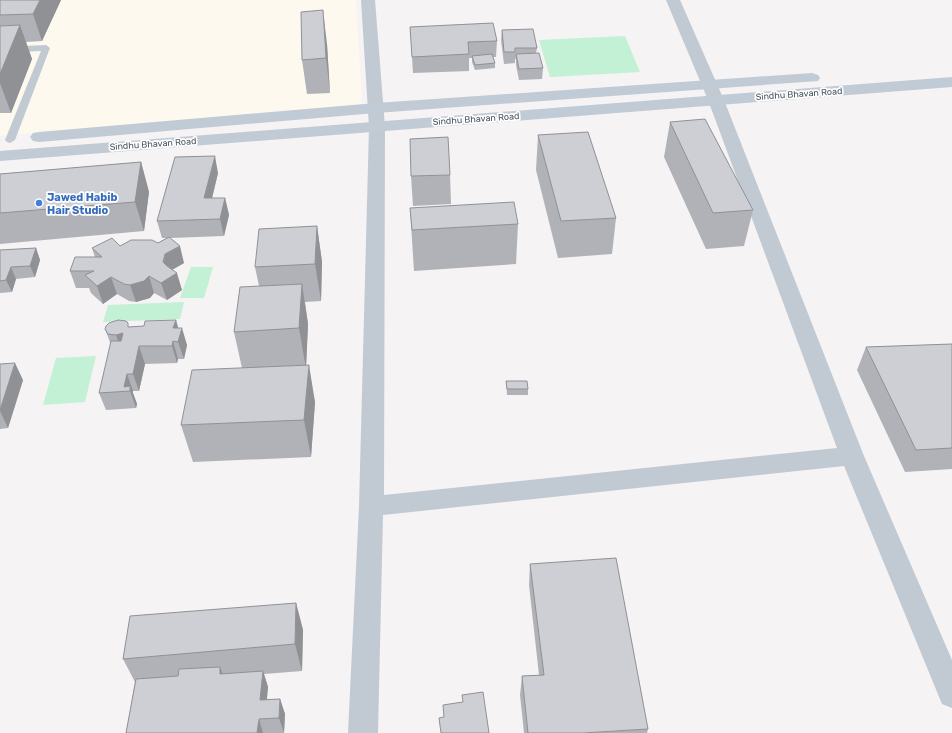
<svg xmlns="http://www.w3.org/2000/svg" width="952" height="733" font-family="Rubik,sans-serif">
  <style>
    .commercial { fill: #fdf9ef }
    .green { fill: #c3f1d5 }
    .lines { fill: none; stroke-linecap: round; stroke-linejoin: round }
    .lane { fill: #c1cad2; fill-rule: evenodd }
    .street { fill: #c1cad2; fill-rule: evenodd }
    .secondary { fill: #c1cbd6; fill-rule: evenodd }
    .wall { fill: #b0b2b7 }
    .shaded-wall { fill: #909195 }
    .building { fill: #cdcfd5; stroke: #909195 }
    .shop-dot { fill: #3f7fe0; stroke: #fff; stroke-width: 1.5 }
    .labels { text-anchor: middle; stroke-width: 3.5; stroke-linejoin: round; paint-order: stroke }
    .far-street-label { font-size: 9px; fill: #4a5661; stroke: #fff }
    .shop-label { font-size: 11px; font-weight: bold; fill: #366cbe; stroke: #fff; text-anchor: start }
  </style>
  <rect width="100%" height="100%" fill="#f5f3f3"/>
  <path class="commercial" d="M 0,0 L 356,0 L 362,104 L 0,136 Z"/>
  <path class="green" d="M 625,36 L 640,72 L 550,77 L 539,40 Z
    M 191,267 L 213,267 L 204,298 L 180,298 Z
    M 184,302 L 180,319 L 103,322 L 108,305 Z
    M 96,356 L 85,402 L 43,405 L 56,358 Z"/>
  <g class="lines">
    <path class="lane" d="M 46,45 L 50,48 L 15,140 L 10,143 L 7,142 L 5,140 L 41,51 L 0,53 L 0,47 Z"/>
    <path class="street" d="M 361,0 L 375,0 L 385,127 L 384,495 L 837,448 L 708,100 L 666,0 L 680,0 L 724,100 L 864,456 L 952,660 L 952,708 L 942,704 L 844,466 L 383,515 L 378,733 L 348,733 L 359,506 L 369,127 Z"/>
    <path class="secondary" d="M 812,73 L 818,75 L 820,78 L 818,81 L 376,113 L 39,142 L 33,141 L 30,137 L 33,133 L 39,132 L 376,103 Z
      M 952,77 L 952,87 L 0,161 L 0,151 Z"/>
  </g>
  <path class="wall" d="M 0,0 L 61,0 L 42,41 L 26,42 L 32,59 L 11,113 L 0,113 Z
    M 410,27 L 497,41 L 496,57 L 493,57 L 495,63 L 495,68 L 475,70 L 472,62 L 472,58 L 469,58 L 469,71 L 413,73 Z
    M 502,30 L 537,48 L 536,53 L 543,68 L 542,79 L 519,80 L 516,65 L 516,59 L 515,59 L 515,63 L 504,64 L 501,40 Z
    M 327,44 L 330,93 L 307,94 L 302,60 Z
    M 670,122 L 753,210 L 744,246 L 706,249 L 664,157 Z
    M 538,135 L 616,218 L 612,254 L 558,258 L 536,170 Z
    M 141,162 L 149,192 L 144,231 L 0,244 L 0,174 Z
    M 218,173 L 212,198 L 225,198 L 229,215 L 224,236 L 170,238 L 184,263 L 172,270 L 182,290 L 167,300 L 154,293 L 150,298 L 136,302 L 129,301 L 117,294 L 103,304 L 91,293 L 89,288 L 76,288 L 70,271 L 95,257 L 92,248 L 158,243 L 167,238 L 162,238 L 157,221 Z
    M 450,175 L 451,204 L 413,206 L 411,176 Z
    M 410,208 L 518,224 L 516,264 L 414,271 Z
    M 317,226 L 322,262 L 321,301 L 305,302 L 308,324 L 306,365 L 315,402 L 311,457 L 193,462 L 181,425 L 242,368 L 234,332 L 259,286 L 255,267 Z
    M 36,248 L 40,260 L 35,277 L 16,279 L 12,292 L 0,293 L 0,250 Z
    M 176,320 L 178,328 L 187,345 L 184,359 L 178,359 L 177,363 L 145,364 L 139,391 L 133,391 L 133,393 L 137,404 L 136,408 L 106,410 L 99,393 L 111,345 L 105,329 L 144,326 Z
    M 952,344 L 952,469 L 905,472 L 857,370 L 866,347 Z
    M 0,364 L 23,380 L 8,428 L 0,429 Z
    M 506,381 L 528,389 L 528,395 L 507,395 Z
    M 530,564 L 648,729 L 647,733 L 524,733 L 520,695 L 522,676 L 539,675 L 529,585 Z
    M 296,603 L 303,630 L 302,671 L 264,674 L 268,687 L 267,700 L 280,699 L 285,714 L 284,733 L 126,733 L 135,682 L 123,659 Z"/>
  <path class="shaded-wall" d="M 40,0 L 61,0 L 42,41 L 33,14 Z
    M 323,10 L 327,44 L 330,93 L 326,58 Z
    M 20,25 L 32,59 L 11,113 L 0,83 L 0,74 Z
    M 215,156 L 218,173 L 208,215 L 204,198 Z
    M 141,162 L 149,192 L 144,231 L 135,202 Z
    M 225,198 L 229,215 L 224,236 L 220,219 Z
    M 317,226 L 322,262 L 321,301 L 315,264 Z
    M 180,246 L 184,263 L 170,271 L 177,273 L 182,290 L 167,300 L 161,283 L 165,254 Z
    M 36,248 L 40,260 L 35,277 L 30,266 Z
    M 11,267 L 16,279 L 12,292 L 6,280 Z
    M 149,276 L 154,293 L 150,298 L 136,302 L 130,285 Z
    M 111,277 L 117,294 L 103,304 L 97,286 Z
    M 302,284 L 308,324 L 306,369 L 299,328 Z
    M 176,320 L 180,335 L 182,328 L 187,345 L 184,359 L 178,342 L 173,328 Z
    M 123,333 L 122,353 L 116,335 Z
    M 173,341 L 178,359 L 177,363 L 172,346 Z
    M 139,346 L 145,364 L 139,391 L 133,374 Z
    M 15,363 L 23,380 L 8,428 L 0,411 L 0,410 Z
    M 309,365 L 315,402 L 311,457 L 304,420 Z
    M 127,374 L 133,391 L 133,393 L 137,404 L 136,408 L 130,391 L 124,387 Z
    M 296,603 L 303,630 L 302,671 L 295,644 Z
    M 220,667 L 226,682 L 220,674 Z
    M 263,671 L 268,687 L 265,715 L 260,700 Z
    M 280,699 L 285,714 L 284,733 L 279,718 Z
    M 259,719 L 263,733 L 257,733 Z"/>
  <path class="building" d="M 0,0 L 40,0 L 33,14 L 0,15 Z
    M 323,10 L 326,58 L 302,60 L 301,12 Z
    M 493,23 L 497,41 L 468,42 L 469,54 L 412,57 L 410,27 Z
    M 20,25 L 0,74 L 0,26 Z
    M 533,29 L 537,48 L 515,48 L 515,52 L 504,52 L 502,30 Z
    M 539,53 L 543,68 L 519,69 L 516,54 Z
    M 492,54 L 495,63 L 475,65 L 472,56 Z
    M 705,119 L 753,210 L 713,213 L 670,122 Z
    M 588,132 L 616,218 L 561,221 L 538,135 Z
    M 448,137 L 450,175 L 411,176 L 410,139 Z
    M 215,156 L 204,198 L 225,198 L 220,219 L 157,221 L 175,157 Z
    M 141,162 L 135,202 L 0,213 L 0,174 Z
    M 514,202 L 518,224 L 412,230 L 410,208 Z
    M 317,226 L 315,264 L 255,267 L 259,229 Z
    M 169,237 L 180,246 L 165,254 L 163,262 L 167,266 L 177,273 L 161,283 L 149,276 L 144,281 L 130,285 L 124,284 L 111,277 L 97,286 L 85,275 L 94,271 L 70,271 L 75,257 L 102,257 L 92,248 L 112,238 L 120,246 L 131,240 L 152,240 L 158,243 Z
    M 36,248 L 30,266 L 11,267 L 6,280 L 0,281 L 0,250 Z
    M 302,284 L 299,328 L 234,332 L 240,287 Z
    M 118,320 L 126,321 L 128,323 L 128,327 L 144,326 L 145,321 L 176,320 L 173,328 L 182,328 L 178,342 L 173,341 L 172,346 L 139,346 L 133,374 L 127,374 L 124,387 L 130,386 L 130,391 L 99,393 L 111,341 L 121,341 L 123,333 L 116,335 L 108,334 L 105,329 L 106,326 L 109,323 Z
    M 952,344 L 952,448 L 916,450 L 866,347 Z
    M 15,363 L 0,410 L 0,364 Z
    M 309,365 L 304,420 L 181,425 L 192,370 Z
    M 506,381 L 527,381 L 528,389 L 507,389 Z
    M 616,558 L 648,729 L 583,733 L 528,733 L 522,676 L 544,675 L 530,564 Z
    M 296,603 L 295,644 L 123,659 L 130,616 Z
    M 220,667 L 220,674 L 263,671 L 260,700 L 280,699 L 279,718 L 259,719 L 257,733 L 126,733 L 136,679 L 178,676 L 179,669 Z
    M 483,692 L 489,733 L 441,733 L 439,718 L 444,717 L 443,705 L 463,702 L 462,695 Z"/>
  <circle class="shop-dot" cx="39" cy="203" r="4"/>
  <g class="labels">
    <g class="far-street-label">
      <text transform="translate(799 94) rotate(-4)" y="3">Sindhu Bhavan Road</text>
      <text transform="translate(476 119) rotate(-4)" y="3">Sindhu Bhavan Road</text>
      <text transform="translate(153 144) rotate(-4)" y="3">Sindhu Bhavan Road</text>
    </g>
    <g class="shop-label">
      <text x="47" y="201">Jawed Habib<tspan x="47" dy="13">Hair Studio</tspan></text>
    </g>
  </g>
</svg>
